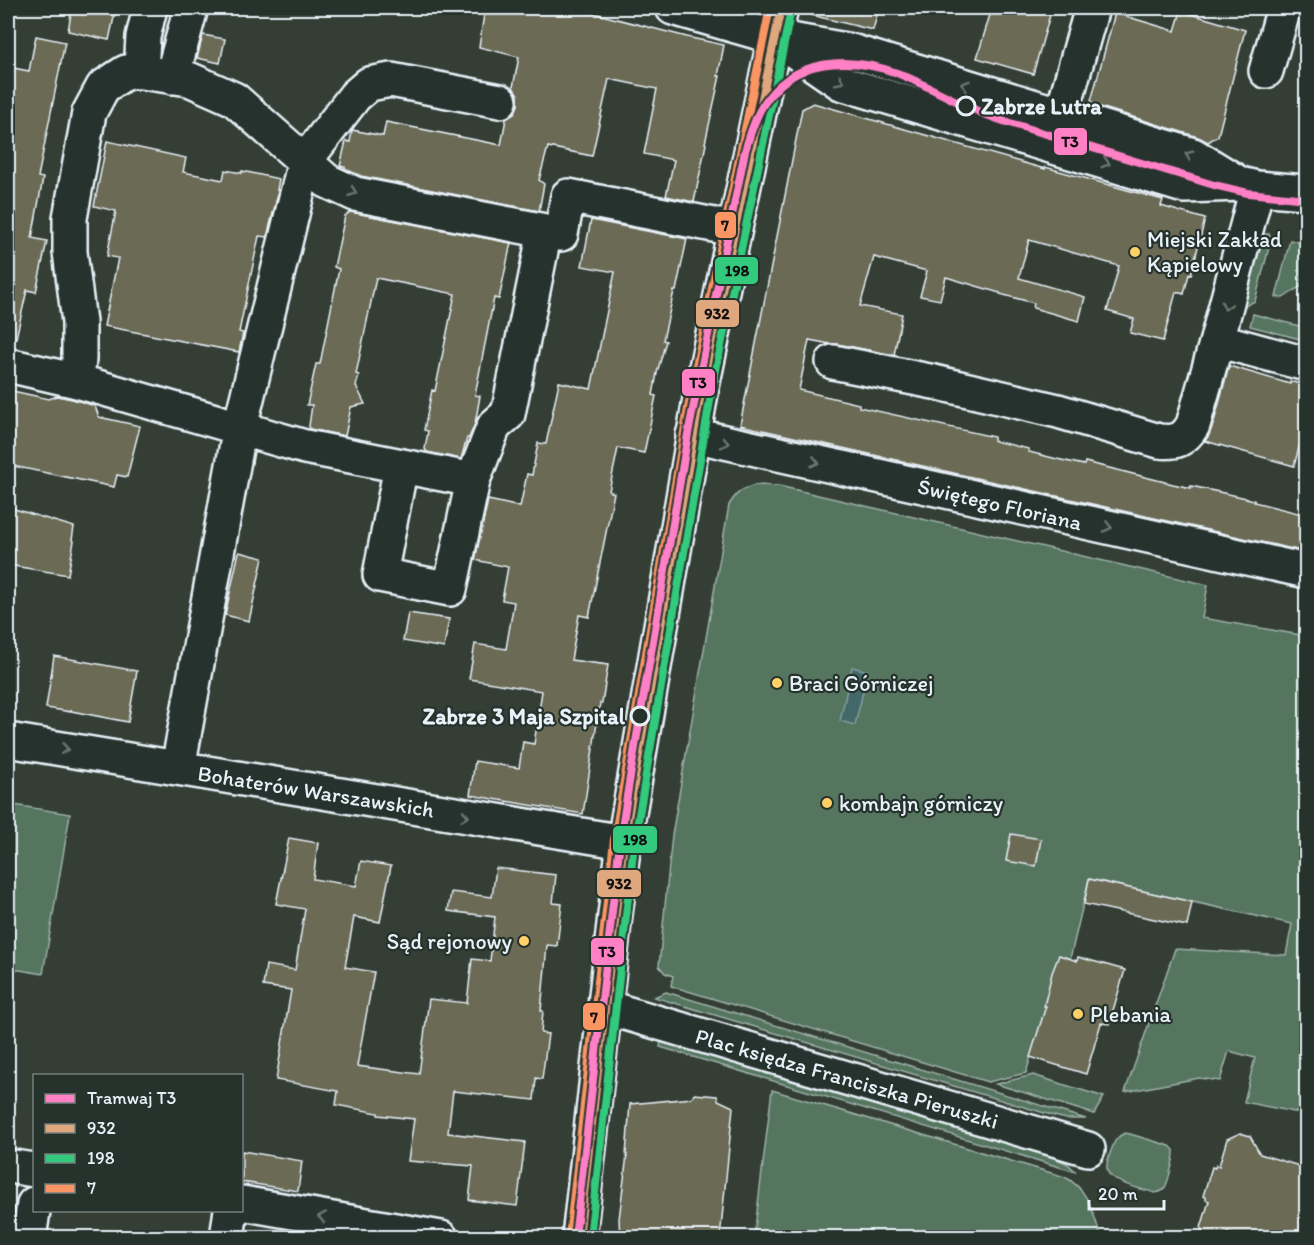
<svg xmlns="http://www.w3.org/2000/svg" width="1314" height="1245" font-family="Itim,sans-serif">
  <style>
    .green { fill: #54745e; stroke: #9eb2ab; stroke-width: 1.5 }
    .water { fill: #436768; stroke: #859ea2; stroke-width: 1.5 }
    .building { fill: #6b6a55; stroke: #e8f1f8; stroke-width: 1.5 }
    .lines { fill: none; stroke-linecap: round; stroke-linejoin: round }
    .minor-casing { stroke: #e8f1f8; stroke-width: 38 }
    .minor { stroke: #26332d; stroke-width: 33 }
    .bus-1-casing { stroke: #26332d; stroke-width: 12 }
    .bus-2-casing { stroke: #26332d; stroke-width: 12 }
    .bus-3-casing { stroke: #26332d; stroke-width: 12 }
    .bus-1 { stroke: #dfa77e; stroke-width: 8 }
    .bus-2 { stroke: #33ca7d; stroke-width: 8 }
    .bus-3 { stroke: #fb9564; stroke-width: 8 }
    .tram-1-casing { stroke: #26332d; stroke-width: 12 }
    .tram-1 { stroke: #ff80c5; stroke-width: 8 }
    .oneway { stroke: #6a7674 }
    .stop-dot { fill: #26332d; stroke: #e8f1f8; stroke-width: 3 }
    .poi-dot { fill: #ffd166; stroke: #26332d; stroke-width: 2 }
    .labels { text-anchor: middle; stroke-width: 4.5; stroke-linejoin: round; paint-order: stroke }
    .stop-label { font-size: 22px; font-weight: bold; fill: #e8f1f8; stroke: #26332d; text-anchor: start }
    .poi-label { font-size: 22px; fill: #e8f1f8; stroke: #26332d; text-anchor: start }
    .street-label { font-size: 22px; fill: #e8f1f8; stroke: #26332d }
    .line-badge { stroke: #26332d; stroke-width: 2 }
    .pale-badge-label { font-size: 16px; text-anchor: middle; font-weight: bold; fill: #111 }
  </style>
  <rect width="100%" height="100%" fill="#343e35"/>
  <filter id="ink" filterUnits="userSpaceOnUse"><feTurbulence type="fractalNoise" baseFrequency=".0167" numOctaves="2"/><feDisplacementMap in="SourceGraphic" scale="12" xChannelSelector="R" yChannelSelector="G"/><feConvolveMatrix kernelMatrix="1 2 1 2 8 2 1 2 1" color-interpolation-filters="sRGB"/></filter>
  <g filter="url(#ink)">
    <path class="green" d="M 1264,234 L 1269,234 L 1271,240 L 1255,301 L 1243,307 L 1261,237 Z
      M 1290,240 L 1306,244 L 1306,283 L 1283,298 L 1276,297 Z
      M 1253,314 L 1303,327 L 1300,339 L 1250,326 Z
      M 756,485 L 779,486 L 1208,585 L 1202,618 L 1306,636 L 1306,1111 L 1299,1113 L 1244,1102 L 1255,1058 L 1229,1051 L 1220,1081 L 1199,1078 L 1125,1092 L 1175,949 L 1286,955 L 1292,924 L 1089,879 L 1070,959 L 1061,956 L 1026,1073 L 988,1082 L 671,986 L 673,976 L 665,973 L 659,966 L 672,835 L 729,505 C 737,492 741,489 756,485 Z
      M 8,804 L 70,814 L 43,974 L 8,968 Z
      M 666,992 L 1086,1119 L 1067,1119 L 1058,1117 L 654,997 Z
      M 661,1041 L 1050,1156 L 1068,1164 L 1076,1172 L 660,1047 Z
      M 1033,1075 L 1104,1097 L 1094,1114 L 996,1084 Z
      M 772,1090 L 1065,1177 C 1089,1190 1093,1213 1101,1237 L 754,1237 Z
      M 1125,1133 L 1130,1134 L 1170,1146 L 1174,1150 C 1175,1156 1168,1184 1164,1189 C 1162,1192 1159,1192 1155,1193 C 1143,1189 1108,1183 1107,1169 C 1106,1163 1109,1156 1111,1151 C 1114,1142 1116,1137 1125,1133 Z"/>
    <path class="water" d="M 852,667 L 868,671 L 855,725 L 840,721 Z"/>
    <path class="building" d="M 72,8 L 116,8 L 109,40 L 68,31 Z
      M 485,8 L 574,8 L 691,38 L 724,45 L 718,76 L 720,76 L 705,143 L 706,144 L 694,202 L 666,196 L 674,160 L 644,154 L 657,89 L 609,79 L 592,156 L 548,147 L 539,180 L 544,184 L 539,211 L 361,176 L 345,169 L 345,167 L 340,166 L 346,141 L 350,142 L 352,130 L 383,136 L 386,122 L 501,145 L 506,119 L 514,114 L 518,105 L 518,95 L 513,87 L 519,57 L 479,47 Z
      M 812,8 L 879,8 L 873,30 L 811,15 Z
      M 992,8 L 1052,8 L 1033,74 L 977,58 Z
      M 1181,11 L 1245,30 L 1218,136 L 1208,142 L 1198,137 L 1094,105 L 1091,101 L 1115,13 L 1175,31 Z
      M 203,35 L 225,39 L 220,63 L 197,58 Z
      M 36,36 L 65,42 L 38,177 L 43,178 L 32,238 L 47,241 L 36,292 L 27,290 L 16,338 L 8,337 L 8,252 L 16,212 L 8,210 L 8,157 L 14,125 L 8,124 L 8,67 L 29,71 Z
      M 813,103 L 1045,169 L 1045,167 L 1163,200 L 1161,206 L 1205,219 L 1191,275 L 1189,274 L 1184,294 L 1176,292 L 1163,341 L 1130,333 L 1134,319 L 1107,311 L 1119,266 L 1029,240 L 1019,278 L 1085,297 L 1079,321 L 1033,308 L 1034,303 L 1000,294 L 1000,293 L 946,277 L 940,300 L 920,296 L 927,271 L 874,257 L 860,306 L 902,314 L 894,355 L 837,344 L 830,344 L 809,340 L 799,390 L 859,404 L 859,407 L 994,437 L 994,441 L 1029,449 L 1029,452 L 1057,459 L 1084,465 L 1085,462 L 1173,484 L 1191,488 L 1191,486 L 1242,497 L 1254,500 L 1254,502 L 1306,515 L 1306,552 L 740,425 L 802,109 Z
      M 107,141 L 186,158 L 183,172 L 223,180 L 225,170 L 242,173 L 242,171 L 279,179 L 277,190 L 279,190 L 267,237 L 259,236 L 239,332 L 243,333 L 239,352 L 104,326 L 118,258 L 107,256 L 116,211 L 94,206 Z
      M 350,212 L 511,243 L 499,299 L 494,298 L 475,395 L 480,396 L 475,424 L 469,438 L 467,438 L 461,459 L 427,452 L 425,449 L 428,431 L 424,430 L 432,390 L 435,391 L 455,294 L 376,278 L 356,374 L 359,375 L 356,386 L 365,404 L 351,407 L 345,436 L 310,429 L 309,426 L 312,405 L 307,405 L 316,364 L 320,364 L 339,269 L 334,267 L 345,216 Z
      M 591,220 L 687,239 L 676,291 L 674,291 L 663,340 L 666,341 L 657,373 L 653,395 L 656,396 L 644,453 L 618,448 L 609,491 L 614,493 L 589,617 L 579,615 L 571,660 L 608,665 L 602,703 L 600,703 L 583,814 L 470,795 L 475,761 L 519,768 L 523,742 L 534,744 L 542,691 L 469,679 L 475,644 L 506,649 L 514,602 L 502,600 L 508,567 L 475,560 L 488,500 L 520,507 L 527,474 L 532,475 L 538,443 L 546,444 L 559,382 L 591,389 L 615,272 L 582,266 Z
      M 1229,366 L 1290,384 L 1290,381 L 1306,386 L 1306,434 L 1303,433 L 1294,466 L 1205,441 L 1209,435 L 1214,422 Z
      M 8,390 L 49,399 L 57,396 L 72,399 L 95,406 L 99,417 L 140,426 L 127,477 L 117,475 L 114,487 L 8,465 Z
      M 8,507 L 74,527 L 72,540 L 74,541 L 68,575 L 8,565 Z
      M 239,552 L 263,558 L 249,621 L 225,615 Z
      M 408,613 L 449,619 L 444,648 L 403,641 Z
      M 54,656 L 137,671 L 128,722 L 71,711 L 71,712 L 46,708 Z
      M 1011,834 L 1041,839 L 1036,866 L 1006,861 Z
      M 289,838 L 318,843 L 313,879 L 356,886 L 361,861 L 391,866 L 380,922 L 354,917 L 345,967 L 374,972 L 357,1066 L 419,1074 L 429,999 L 467,1003 L 472,959 L 490,961 L 495,917 L 448,911 L 451,892 L 492,897 L 496,868 L 556,875 L 553,903 L 562,904 L 557,946 L 547,945 L 541,1011 L 543,1011 L 541,1033 L 548,1034 L 542,1079 L 536,1078 L 534,1100 L 453,1091 L 448,1133 L 525,1142 L 517,1206 L 469,1200 L 473,1166 L 408,1161 L 414,1119 L 378,1115 L 378,1113 L 336,1105 L 338,1091 L 276,1080 L 291,990 L 263,986 L 266,965 L 295,970 L 305,909 L 276,904 Z
      M 1089,879 L 1192,902 L 1187,926 L 1084,904 Z
      M 1059,955 L 1077,961 L 1078,957 L 1125,970 L 1109,1024 L 1101,1023 L 1086,1074 L 1030,1057 L 1046,1006 L 1044,1006 L 1052,973 Z
      M 694,1094 L 717,1096 L 718,1100 L 733,1107 L 720,1238 L 620,1238 L 619,1219 L 627,1155 L 626,1155 L 630,1104 L 692,1098 Z
      M 1240,1133 L 1250,1136 L 1260,1154 L 1306,1168 L 1306,1238 L 1244,1238 L 1228,1233 L 1226,1238 L 1205,1238 L 1201,1228 L 1209,1201 L 1206,1200 L 1206,1197 L 1203,1196 L 1212,1167 L 1215,1168 L 1216,1165 L 1219,1166 L 1227,1139 Z
      M 242,1151 L 302,1161 L 298,1191 L 242,1182 Z"/>
    <g class="lines">
      <g class="minor-casing">
        <path id="minor" d="M 673,8 L 774,37 L 851,51 L 1193,155 L 1240,184
          M 783,43 L 841,83 L 1184,186 L 1240,184 L 1257,188 L 1306,192
          M 1266,71 L 1284,8
          M 141,72 L 143,37 L 150,8
          M 172,77 L 191,8
          M 1056,134 L 1092,8
          M 1257,188 L 1217,340 L 1306,364
          M 833,362 L 934,382 L 1058,411 L 1159,441 C 1176,443 1184,440 1193,425 L 1217,340
          M 8,365 L 77,381 L 305,447 L 473,480 L 494,426 L 508,414 L 545,231 L 561,234 L 568,196 L 734,229
          M 77,381 L 79,358 L 79,322 L 70,252 L 70,218 L 89,113 L 103,87 L 126,72 L 141,72 L 189,79 L 234,99 L 327,181 L 355,194 L 545,231
          M 693,435 L 1306,571
          M 401,466 L 380,575 L 450,589 L 473,480
          M 8,740 L 624,842
          M 178,768 L 240,427 L 305,161 L 355,96 L 369,84 L 391,80 L 500,101
          M 605,1007 L 1088,1149
          M 8,1166 L 34,1170
          M 242,1203 L 441,1238
          M 29,1238 L 34,1204
          M 227,1238 L 231,1210
          M 579,1238 L 615,915 L 624,842 L 702,387 L 781,8"/>
      </g>
      <use href="#minor" class="minor"/>
      <g class="bus-1-casing">
        <path id="bus-1" d="M 579,1238 L 624,842 L 702,387 L 781,8"/>
      </g>
      <g class="bus-2-casing">
        <path id="bus-2" d="M 590,1238 L 634,844 L 712,389 L 791,10"/>
      </g>
      <g class="bus-3-casing">
        <path id="bus-3" d="M 569,1237 L 614,840 L 692,385 L 770,8"/>
      </g>
      <use href="#bus-1" class="bus-1"/>
      <use href="#bus-2" class="bus-2"/>
      <use href="#bus-3" class="bus-3"/>
      <g class="tram-1-casing">
        <path id="tram-1" d="M 575,1238 L 620,841 L 629,783 L 688,434 L 745,151 C 750,135 754,119 763,105 C 794,57 849,56 897,73 C 930,86 960,105 992,117 C 1016,126 1042,132 1066,140 C 1115,155 1165,170 1214,185 L 1248,193 L 1306,199"/>
      </g>
      <use href="#tram-1" class="tram-1"/>
    </g>
    <defs><path id="oneway-chevron" d="M-2-3.5L2.5 0L-2 3.5" fill="none" stroke-width="1.6" stroke-linecap="round" stroke-linejoin="round" transform="scale(1.5)"/></defs>
    <g class="oneway">
      <use href="#oneway-chevron" transform="translate(840 81) rotate(27)"/>
      <use href="#oneway-chevron" transform="translate(965 85) rotate(-163)"/>
      <use href="#oneway-chevron" transform="translate(1189 155) rotate(-158)"/>
      <use href="#oneway-chevron" transform="translate(1106 163) rotate(16)"/>
      <use href="#oneway-chevron" transform="translate(353 192) rotate(20)"/>
      <use href="#oneway-chevron" transform="translate(1226 306) rotate(105)"/>
      <use href="#oneway-chevron" transform="translate(725 443) rotate(13)"/>
      <use href="#oneway-chevron" transform="translate(815 462) rotate(13)"/>
      <use href="#oneway-chevron" transform="translate(1108 527) rotate(13)"/>
      <use href="#oneway-chevron" transform="translate(65 749) rotate(9)"/>
      <use href="#oneway-chevron" transform="translate(465 816) rotate(9)"/>
      <use href="#oneway-chevron" transform="translate(322 1217) rotate(-170)"/>
    </g>
  </g>
  <g class="stop-dot">
    <circle cx="966" cy="106" r="9"/>
    <circle cx="640" cy="716" r="9"/>
  </g>
  <g class="poi-dot">
    <circle cx="1135" cy="252" r="6"/>
    <circle cx="777" cy="683" r="6"/>
    <circle cx="827" cy="803" r="6"/>
    <circle cx="524" cy="941" r="6"/>
    <circle cx="1078" cy="1014" r="6"/>
  </g>
  <g class="labels">
    <g class="stop-label">
      <text x="981" y="114">Zabrze Lutra</text>
      <text x="625" y="724" text-anchor="end">Zabrze 3 Maja Szpital</text>
    </g>
    <g class="poi-label">
      <text x="1147" y="247">Miejski Zakład<tspan x="1147" dy="25">Kąpielowy</tspan></text>
      <text x="789" y="691">Braci Górniczej</text>
      <text x="839" y="811">kombajn górniczy</text>
      <text x="512" y="949" text-anchor="end">Sąd rejonowy</text>
      <text x="1090" y="1022">Plebania</text>
    </g>
    <g class="street-label">
      <text transform="translate(1000 504) rotate(13)" y="8">Świętego Floriana</text>
      <text transform="translate(316 791) rotate(9)" y="8">Bohaterów Warszawskich</text>
      <text transform="translate(847 1078) rotate(16)" y="8">Plac księdza Franciszka Pieruszki</text>
    </g>
  </g>
  <g class="line-badge">
    <rect x="1053" y="127" width="35" height="29" rx="6" fill="#ff80c5"/>
    <rect x="714" y="211" width="23" height="28" rx="6" fill="#fb9564"/>
    <rect x="714" y="256" width="45" height="29" rx="6" fill="#33ca7d"/>
    <rect x="695" y="299" width="45" height="29" rx="6" fill="#dfa77e"/>
    <rect x="681" y="368" width="35" height="29" rx="6" fill="#ff80c5"/>
    <rect x="612" y="825" width="46" height="29" rx="6" fill="#33ca7d"/>
    <rect x="596" y="869" width="46" height="29" rx="6" fill="#dfa77e"/>
    <rect x="590" y="937" width="35" height="29" rx="6" fill="#ff80c5"/>
    <rect x="582" y="1002" width="24" height="29" rx="6" fill="#fb9564"/>
  </g>
  <g class="pale-badge-label">
    <text x="1070" y="147">T3</text>
    <text x="725" y="231">7</text>
    <text x="737" y="276">198</text>
    <text x="717" y="319">932</text>
    <text x="698" y="388">T3</text>
    <text x="635" y="845">198</text>
    <text x="619" y="889">932</text>
    <text x="607" y="957">T3</text>
    <text x="594" y="1023">7</text>
  </g>
  <rect width="1314" height="1245" fill="none" stroke="#26332d" stroke-width="30"/>
  <rect x="15" y="15" width="1284" height="1215" fill="none" stroke="#e8f1f8" stroke-width="2" filter="url(#ink)"/>
  <rect x="33" y="1074" width="210" height="138" fill="#26332d" stroke="#747f7e" stroke-width="1.5"/>
  <rect x="45" y="1094" width="30" height="9" fill="#ff80c5" stroke="#747f7e" stroke-width="1.5"/>
  <text x="87" y="1104" font-size="18" fill="#e8f1f8">Tramwaj T3</text>
  <rect x="45" y="1124" width="30" height="9" fill="#dfa77e" stroke="#747f7e" stroke-width="1.5"/>
  <text x="87" y="1134" font-size="18" fill="#e8f1f8">932</text>
  <rect x="45" y="1154" width="30" height="9" fill="#33ca7d" stroke="#747f7e" stroke-width="1.5"/>
  <text x="87" y="1164" font-size="18" fill="#e8f1f8">198</text>
  <rect x="45" y="1184" width="30" height="9" fill="#fb9564" stroke="#747f7e" stroke-width="1.5"/>
  <text x="87" y="1194" font-size="18" fill="#e8f1f8">7</text>
  <path d="M1089 1200v9h75v-9" fill="none" stroke="#e8f1f8" stroke-width="3"/>
  <text x="1098" y="1200" font-size="18" fill="#e8f1f8" stroke="#26332d" stroke-width="4.5" paint-order="stroke">20 m</text>
</svg>
